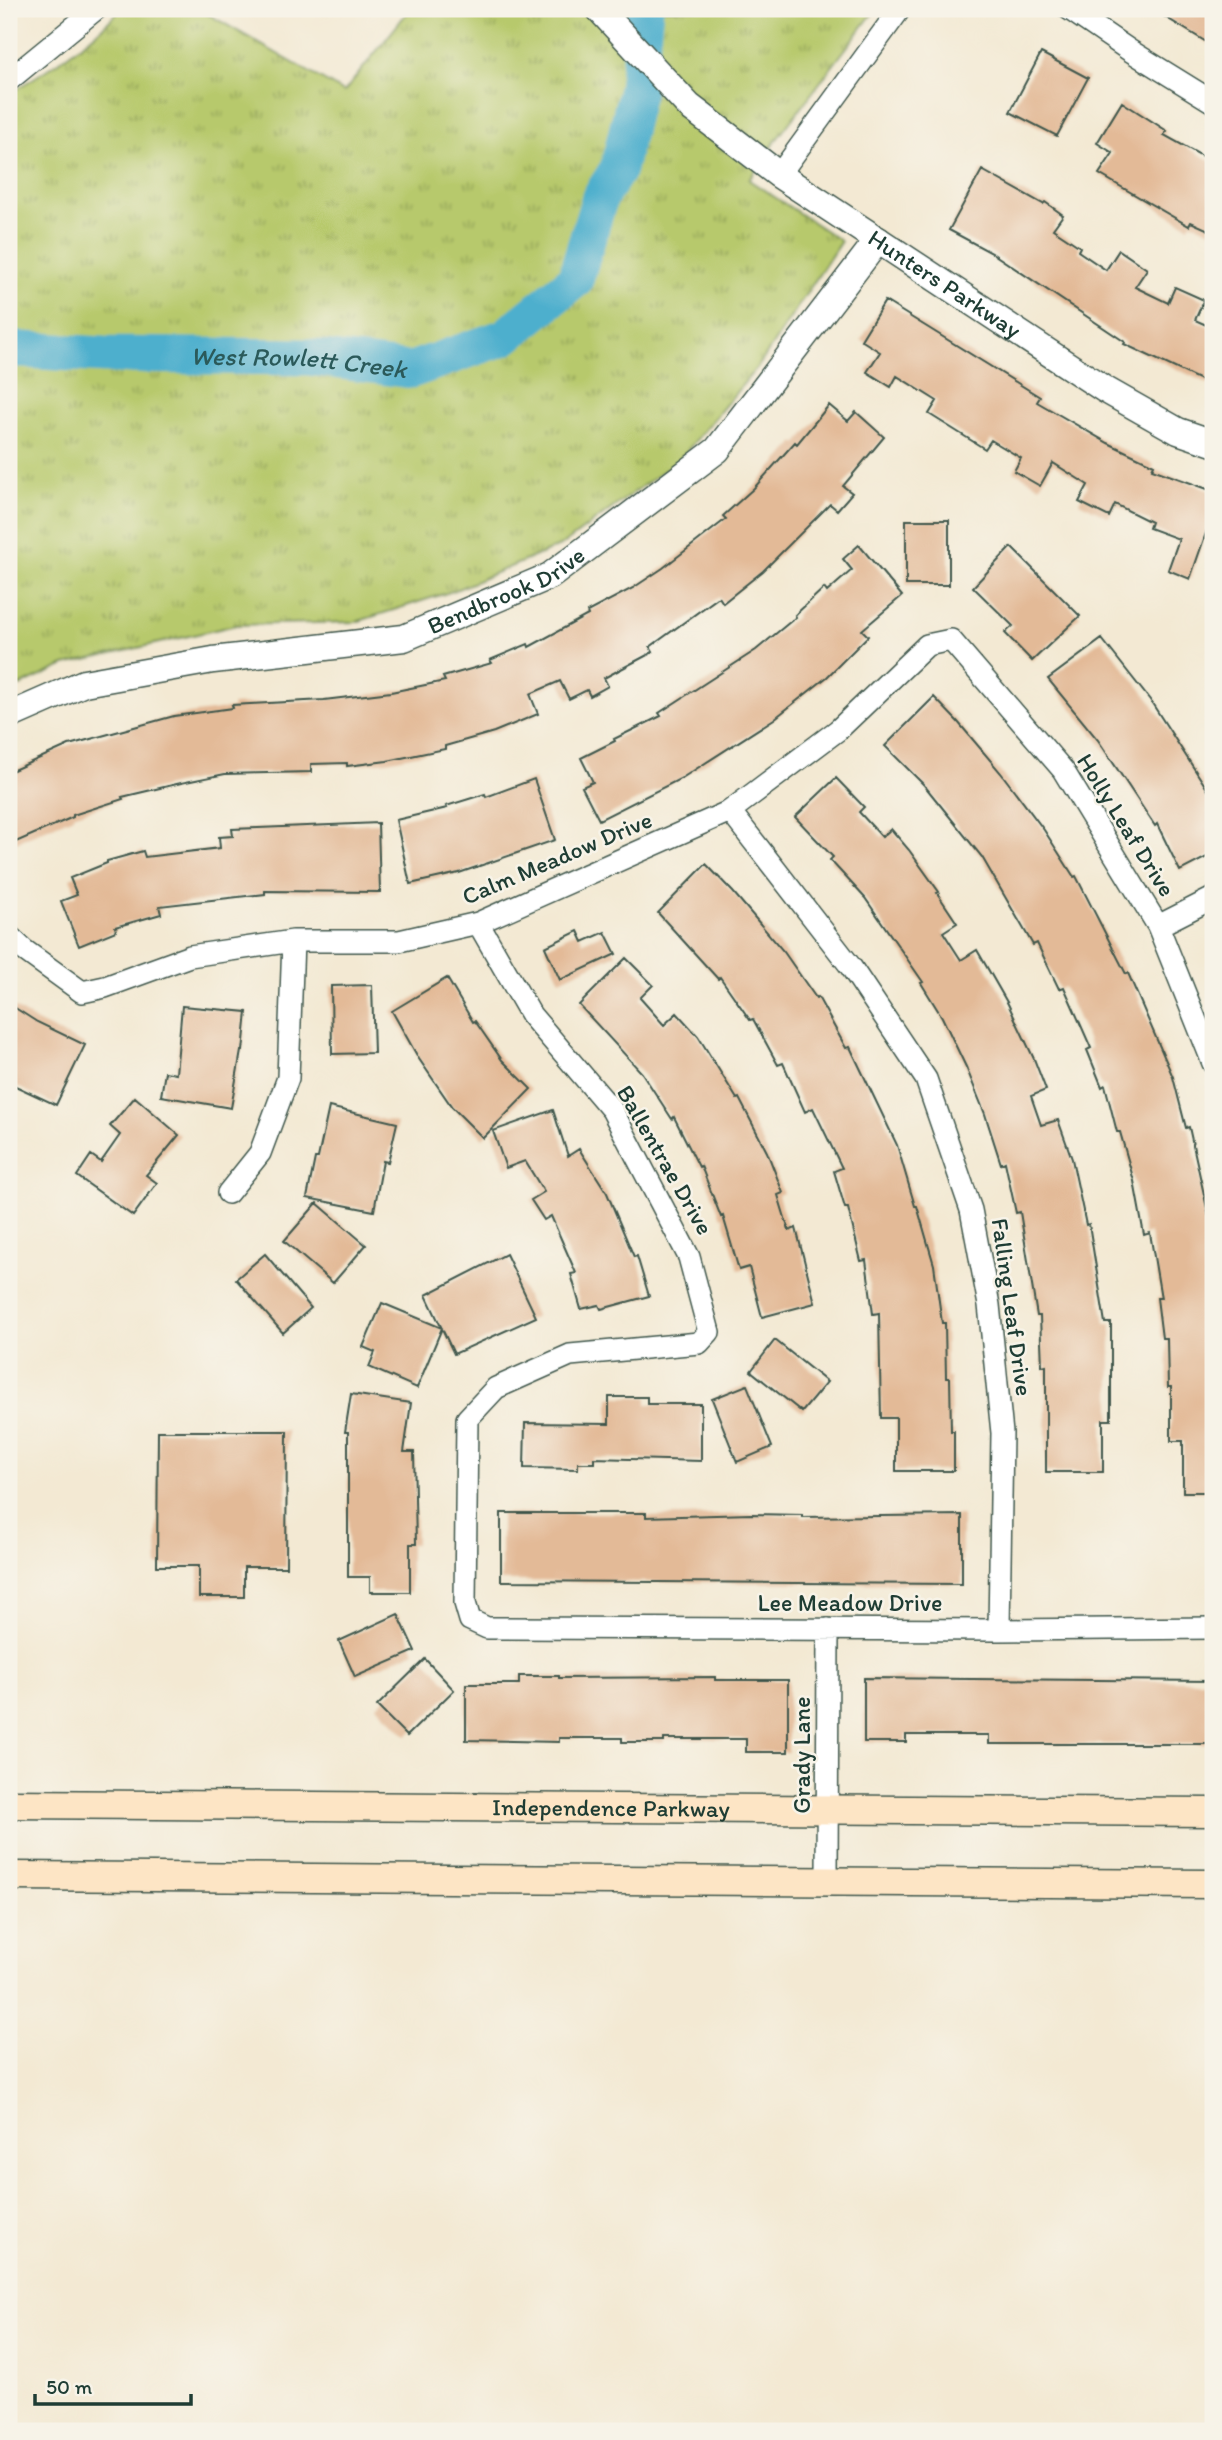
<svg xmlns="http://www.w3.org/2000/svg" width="1222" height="2440" font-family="Itim,sans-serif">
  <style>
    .park { fill: url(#park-tufts); stroke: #6b8350; stroke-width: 2 }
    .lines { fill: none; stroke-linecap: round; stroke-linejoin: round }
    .river { stroke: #4eafcd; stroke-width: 37 }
    .building { fill: #e3ba97 }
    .minor-casing { stroke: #3f574c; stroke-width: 24 }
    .tertiary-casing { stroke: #3f574c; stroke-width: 29 }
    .secondary-casing { stroke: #3f574c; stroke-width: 31 }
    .minor { stroke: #fff; stroke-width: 21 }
    .tertiary { stroke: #fff; stroke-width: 26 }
    .secondary { stroke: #fde5c5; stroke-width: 28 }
    .labels { text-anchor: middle; stroke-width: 5; stroke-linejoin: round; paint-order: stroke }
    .street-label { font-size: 24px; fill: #1f3d34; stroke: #f7f3e8 }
    .water-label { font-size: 26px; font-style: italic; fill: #2b5a5a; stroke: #f7f3e8 }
  </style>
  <defs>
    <pattern id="park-tufts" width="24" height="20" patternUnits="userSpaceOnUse" patternTransform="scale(1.75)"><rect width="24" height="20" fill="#b7c96c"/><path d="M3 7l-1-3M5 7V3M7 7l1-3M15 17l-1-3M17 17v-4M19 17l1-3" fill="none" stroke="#94a45a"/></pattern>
  </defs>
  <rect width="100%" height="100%" fill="#f7f3e8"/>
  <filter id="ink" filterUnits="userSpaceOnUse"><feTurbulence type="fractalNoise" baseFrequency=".0143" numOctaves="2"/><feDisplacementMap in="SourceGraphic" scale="14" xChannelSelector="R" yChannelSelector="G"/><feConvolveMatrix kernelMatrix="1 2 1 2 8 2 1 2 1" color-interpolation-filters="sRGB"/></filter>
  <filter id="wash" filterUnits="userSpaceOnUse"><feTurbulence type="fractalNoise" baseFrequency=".00686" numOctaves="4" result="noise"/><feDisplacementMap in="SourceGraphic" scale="28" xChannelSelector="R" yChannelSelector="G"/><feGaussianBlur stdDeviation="1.57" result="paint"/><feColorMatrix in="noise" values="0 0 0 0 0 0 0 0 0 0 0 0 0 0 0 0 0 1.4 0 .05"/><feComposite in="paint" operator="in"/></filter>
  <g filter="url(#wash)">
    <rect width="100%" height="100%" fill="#f3e9d3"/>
    <path class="park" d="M 121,9 L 199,9 L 344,92 L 410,9 L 876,9 L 777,139 L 749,180 L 841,241 L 760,364 L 681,458 L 562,545 L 453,591 L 356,622 L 236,625 L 65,665 L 9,691 L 9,94 C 47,70 90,43 121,9 Z"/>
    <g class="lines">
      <path class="river" id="s1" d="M 9,349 L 104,355 L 308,357 L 411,370 L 505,337 L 575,280 L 600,197 L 618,169 L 637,89 L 645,9"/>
    </g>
    <g id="blocks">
      <path class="building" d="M 1152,9 L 1213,9 L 1213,46 Z
        M 1041,53 L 1088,78 L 1057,136 L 1010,112 Z
        M 1122,102 L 1167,131 L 1164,135 L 1213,162 L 1213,232 L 1191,222 L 1189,226 L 1099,174 L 1113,153 L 1097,143 Z
        M 982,170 L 1043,204 L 1045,202 L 1063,215 L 1053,229 L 1080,247 L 1078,251 L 1106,270 L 1119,250 L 1147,269 L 1135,287 L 1168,303 L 1175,287 L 1204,300 L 1195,320 L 1213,328 L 1213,386 L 1124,344 L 1125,342 L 992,253 L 949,230 Z
        M 885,301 L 1040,397 L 1037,402 L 1108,443 L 1154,465 L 1152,469 L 1213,491 L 1213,513 L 1190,579 L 1168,570 L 1179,539 L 1149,528 L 1151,522 L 1115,504 L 1109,517 L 1079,502 L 1088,485 L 1053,463 L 1040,486 L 1014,471 L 1021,458 L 991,440 L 985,449 L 929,414 L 937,401 L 897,376 L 891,387 L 867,372 L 880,352 L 861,340 Z
        M 829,405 L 848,421 L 856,412 L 884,437 L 843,486 L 852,493 L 837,510 L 830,504 L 763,571 L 723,603 L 719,597 L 650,647 L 653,652 L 604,678 L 608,686 L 590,696 L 587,690 L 569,699 L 560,681 L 530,694 L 538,714 L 494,732 L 445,746 L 445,749 L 387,761 L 347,766 L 347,763 L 311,764 L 311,772 L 225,774 L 181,783 L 122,797 L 123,799 L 73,815 L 73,817 L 9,845 L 9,772 L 69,745 L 174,716 L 233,708 L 232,705 L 324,700 L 391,692 L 445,681 L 443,677 L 492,663 L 490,660 L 528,644 L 529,647 L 588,615 L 587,612 L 633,588 L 663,568 L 726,519 L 723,516 L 754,488 L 795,442 L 797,444 Z
        M 906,520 L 949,520 L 949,585 L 906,585 Z
        M 859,545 L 902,596 L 862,630 L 868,636 L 827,677 L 774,719 L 682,778 L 599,820 L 582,787 L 593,782 L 581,758 L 615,741 L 614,739 L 661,716 L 659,713 L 756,650 L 796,617 L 795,615 L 824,588 L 827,592 L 852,570 L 843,559 Z
        M 1011,547 L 1080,616 L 1032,661 L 1005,633 L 1013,626 L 973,587 Z
        M 1102,639 L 1150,700 L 1213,798 L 1213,854 L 1180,871 L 1157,824 L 1155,826 L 1098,740 L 1048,679 Z
        M 934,697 L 958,722 L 1001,773 L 1044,830 L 1074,877 L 1076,876 L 1126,974 L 1128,973 L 1173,1077 L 1186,1128 L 1189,1127 L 1213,1235 L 1213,1492 L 1183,1492 L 1183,1441 L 1171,1441 L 1171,1387 L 1168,1387 L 1167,1338 L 1162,1338 L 1157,1298 L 1161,1298 L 1150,1233 L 1144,1235 L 1134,1181 L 1120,1132 L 1117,1132 L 1105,1085 L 1102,1087 L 1087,1050 L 1091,1048 L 1064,987 L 1059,989 L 1037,943 L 1033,945 L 982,857 L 924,785 L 885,746 Z
        M 836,778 L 864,807 L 859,812 L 882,837 L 891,829 L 909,850 L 939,892 L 937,893 L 957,923 L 943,932 L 961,960 L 977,950 L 1008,1004 L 1034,1059 L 1046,1090 L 1031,1096 L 1041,1125 L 1058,1120 L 1072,1159 L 1086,1225 L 1089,1224 L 1105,1323 L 1111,1323 L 1111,1420 L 1103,1420 L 1103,1472 L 1046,1472 L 1046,1365 L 1042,1366 L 1040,1316 L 1037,1316 L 1020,1212 L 1016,1213 L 1005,1162 L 1001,1164 L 985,1114 L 966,1067 L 942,1017 L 921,983 L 923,982 L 865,898 L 830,860 L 833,857 L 795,817 Z
        M 534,779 L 555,840 L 459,873 L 410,884 L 396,820 L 447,808 L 446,806 L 485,794 L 486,797 Z
        M 378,823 L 380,892 L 265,891 L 265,894 L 159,906 L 161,914 L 115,927 L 116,931 L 79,946 L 61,901 L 77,895 L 70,878 L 107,863 L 107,861 L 143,851 L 145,857 L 220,848 L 219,837 L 233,836 L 232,829 Z
        M 706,864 L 733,892 L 784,952 L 816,998 L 818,997 L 846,1048 L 850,1047 L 897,1145 L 915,1206 L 917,1206 L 934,1265 L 942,1323 L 945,1323 L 946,1378 L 950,1378 L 951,1431 L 954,1431 L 954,1471 L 896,1471 L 896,1418 L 881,1418 L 879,1313 L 873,1314 L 866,1260 L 861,1261 L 848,1208 L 845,1208 L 834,1171 L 842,1168 L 813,1108 L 805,1112 L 783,1063 L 778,1065 L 753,1019 L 750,1020 L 720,977 L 718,979 L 658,913 Z
        M 578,931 L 583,942 L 605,932 L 616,954 L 560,980 L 545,947 Z
        M 626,958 L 653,985 L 640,998 L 664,1025 L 677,1013 L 698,1036 L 737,1099 L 739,1098 L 767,1152 L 783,1193 L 778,1195 L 789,1231 L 796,1228 L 815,1303 L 762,1317 L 749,1267 L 739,1270 L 723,1216 L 721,1217 L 701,1166 L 699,1167 L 674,1117 L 672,1119 L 642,1073 L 579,1005 Z
        M 447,978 L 473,1022 L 475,1021 L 502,1060 L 531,1089 L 483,1138 L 452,1107 L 419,1059 L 392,1011 Z
        M 372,985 L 374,1053 L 332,1054 L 331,986 Z
        M 9,1004 L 37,1022 L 85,1045 L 56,1105 L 9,1083 Z
        M 182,1006 L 247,1012 L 243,1051 L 241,1051 L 231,1108 L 161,1096 L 165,1072 L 176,1074 Z
        M 135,1097 L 179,1135 L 146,1175 L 157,1183 L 133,1216 L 77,1176 L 91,1155 L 101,1162 L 120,1135 L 110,1126 Z
        M 329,1107 L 397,1123 L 388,1162 L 383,1161 L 374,1211 L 307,1198 L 315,1158 L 318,1158 Z
        M 553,1110 L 568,1156 L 579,1149 L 607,1193 L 634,1257 L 637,1256 L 649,1296 L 601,1309 L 599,1305 L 581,1309 L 571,1274 L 576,1273 L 551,1216 L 544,1220 L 531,1200 L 544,1192 L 525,1161 L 506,1168 L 493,1131 Z
        M 317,1203 L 366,1245 L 333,1283 L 284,1241 Z
        M 265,1254 L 311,1308 L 283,1333 L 236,1279 Z
        M 506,1254 L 536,1317 L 454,1354 L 426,1295 Z
        M 382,1303 L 442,1328 L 417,1388 L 369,1367 L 375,1352 L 363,1347 Z
        M 775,1340 L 827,1382 L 802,1412 L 751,1371 Z
        M 747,1385 L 772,1447 L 737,1462 L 712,1399 Z
        M 351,1394 L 411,1403 L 404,1452 L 414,1452 L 416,1544 L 410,1544 L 410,1592 L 370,1592 L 370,1577 L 348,1577 L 348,1432 L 345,1432 Z
        M 609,1397 L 647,1397 L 647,1404 L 701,1404 L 701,1461 L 594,1458 L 594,1463 L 578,1463 L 578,1469 L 524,1468 L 525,1423 L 609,1424 Z
        M 158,1431 L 287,1431 L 286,1567 L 244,1567 L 244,1597 L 199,1597 L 199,1566 L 157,1566 Z
        M 501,1513 L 646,1513 L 646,1517 L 751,1514 L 802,1515 L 802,1517 L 962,1515 L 962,1584 L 501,1581 Z
        M 398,1614 L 415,1651 L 355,1677 L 339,1641 Z
        M 425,1659 L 454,1690 L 407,1736 L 377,1706 Z
        M 519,1676 L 559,1676 L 559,1678 L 715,1677 L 715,1680 L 788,1680 L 788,1752 L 746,1752 L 746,1739 L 664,1739 L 664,1742 L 622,1742 L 622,1738 L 559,1738 L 559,1742 L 466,1740 L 466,1684 L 519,1684 Z
        M 864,1678 L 1213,1681 L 1213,1744 L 989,1744 L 989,1735 L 906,1735 L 906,1742 L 864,1742 Z"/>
    </g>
  </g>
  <g filter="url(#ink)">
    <use href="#blocks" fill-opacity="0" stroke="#3f574c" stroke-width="2"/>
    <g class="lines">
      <g class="minor-casing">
        <path id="minor" d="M 1069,9 L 1129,50 L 1213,102
          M 9,80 L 96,9
          M 779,175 L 900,9
          M 730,811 L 851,967 L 926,1079 L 971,1210 L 989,1305 L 1002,1433 L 999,1630
          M 478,923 L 531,1015 L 612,1110 L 689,1257 L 709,1332 L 699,1343 L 570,1355 L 496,1388 L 467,1419 L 465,1603 L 470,1620 L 487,1628 L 999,1630 L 1213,1628
          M 1158,926 L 1213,898
          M 9,936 L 24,950 L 82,992 L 105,987 L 190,956 L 293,941 L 399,941 L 478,923 L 730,811 L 838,730 L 927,645 L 951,640 L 1063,770 L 1158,926 L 1213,1063
          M 228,1193 L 260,1153 L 288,1078 L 293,941
          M 827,1882 L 828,1629"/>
      </g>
      <g class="tertiary-casing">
        <g id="tertiary">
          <path id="s2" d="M 599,9 L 689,106 L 779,175 L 1104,389 L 1178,431 L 1213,443"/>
          <path id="s3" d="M 9,716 L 84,683 L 213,660 L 404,638 L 550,576 L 717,450 L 878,240"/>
        </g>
      </g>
      <g class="secondary-casing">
        <g id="secondary">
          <path id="s4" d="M 9,1804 L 1213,1812"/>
          <path d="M 9,1876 L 1213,1884"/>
        </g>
      </g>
      <use href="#minor" class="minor"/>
      <use href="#tertiary" class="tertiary"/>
      <use href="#secondary" class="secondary"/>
    </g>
  </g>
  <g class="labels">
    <g class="street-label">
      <text dy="8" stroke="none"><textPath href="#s2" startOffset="444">Hunters Parkway</textPath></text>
      <text dy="8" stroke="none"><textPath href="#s3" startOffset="518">Bendbrook Drive</textPath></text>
      <text transform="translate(1126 825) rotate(58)" y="8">Holly Leaf Drive</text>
      <text transform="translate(557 858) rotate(-23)" y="8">Calm Meadow Drive</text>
      <text transform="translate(665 1160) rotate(60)" y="8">Ballentrae Drive</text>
      <text transform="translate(1012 1307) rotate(82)" y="8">Falling Leaf Drive</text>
      <text x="850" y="1611">Lee Meadow Drive</text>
      <text transform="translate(802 1755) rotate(-90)" y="8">Grady Lane</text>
      <text dy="8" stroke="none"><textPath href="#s4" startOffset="602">Independence Parkway</textPath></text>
    </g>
    <g class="water-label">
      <text dy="9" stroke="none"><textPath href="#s1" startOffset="290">West Rowlett Creek</textPath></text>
    </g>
  </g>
  <rect width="1222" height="2440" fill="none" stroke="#f7f3e8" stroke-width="35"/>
  <path d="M35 2394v10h156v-10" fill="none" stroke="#1f3d34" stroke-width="3.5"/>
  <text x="46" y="2394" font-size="21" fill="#1f3d34" stroke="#f7f3e8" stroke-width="5" paint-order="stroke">50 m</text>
</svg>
